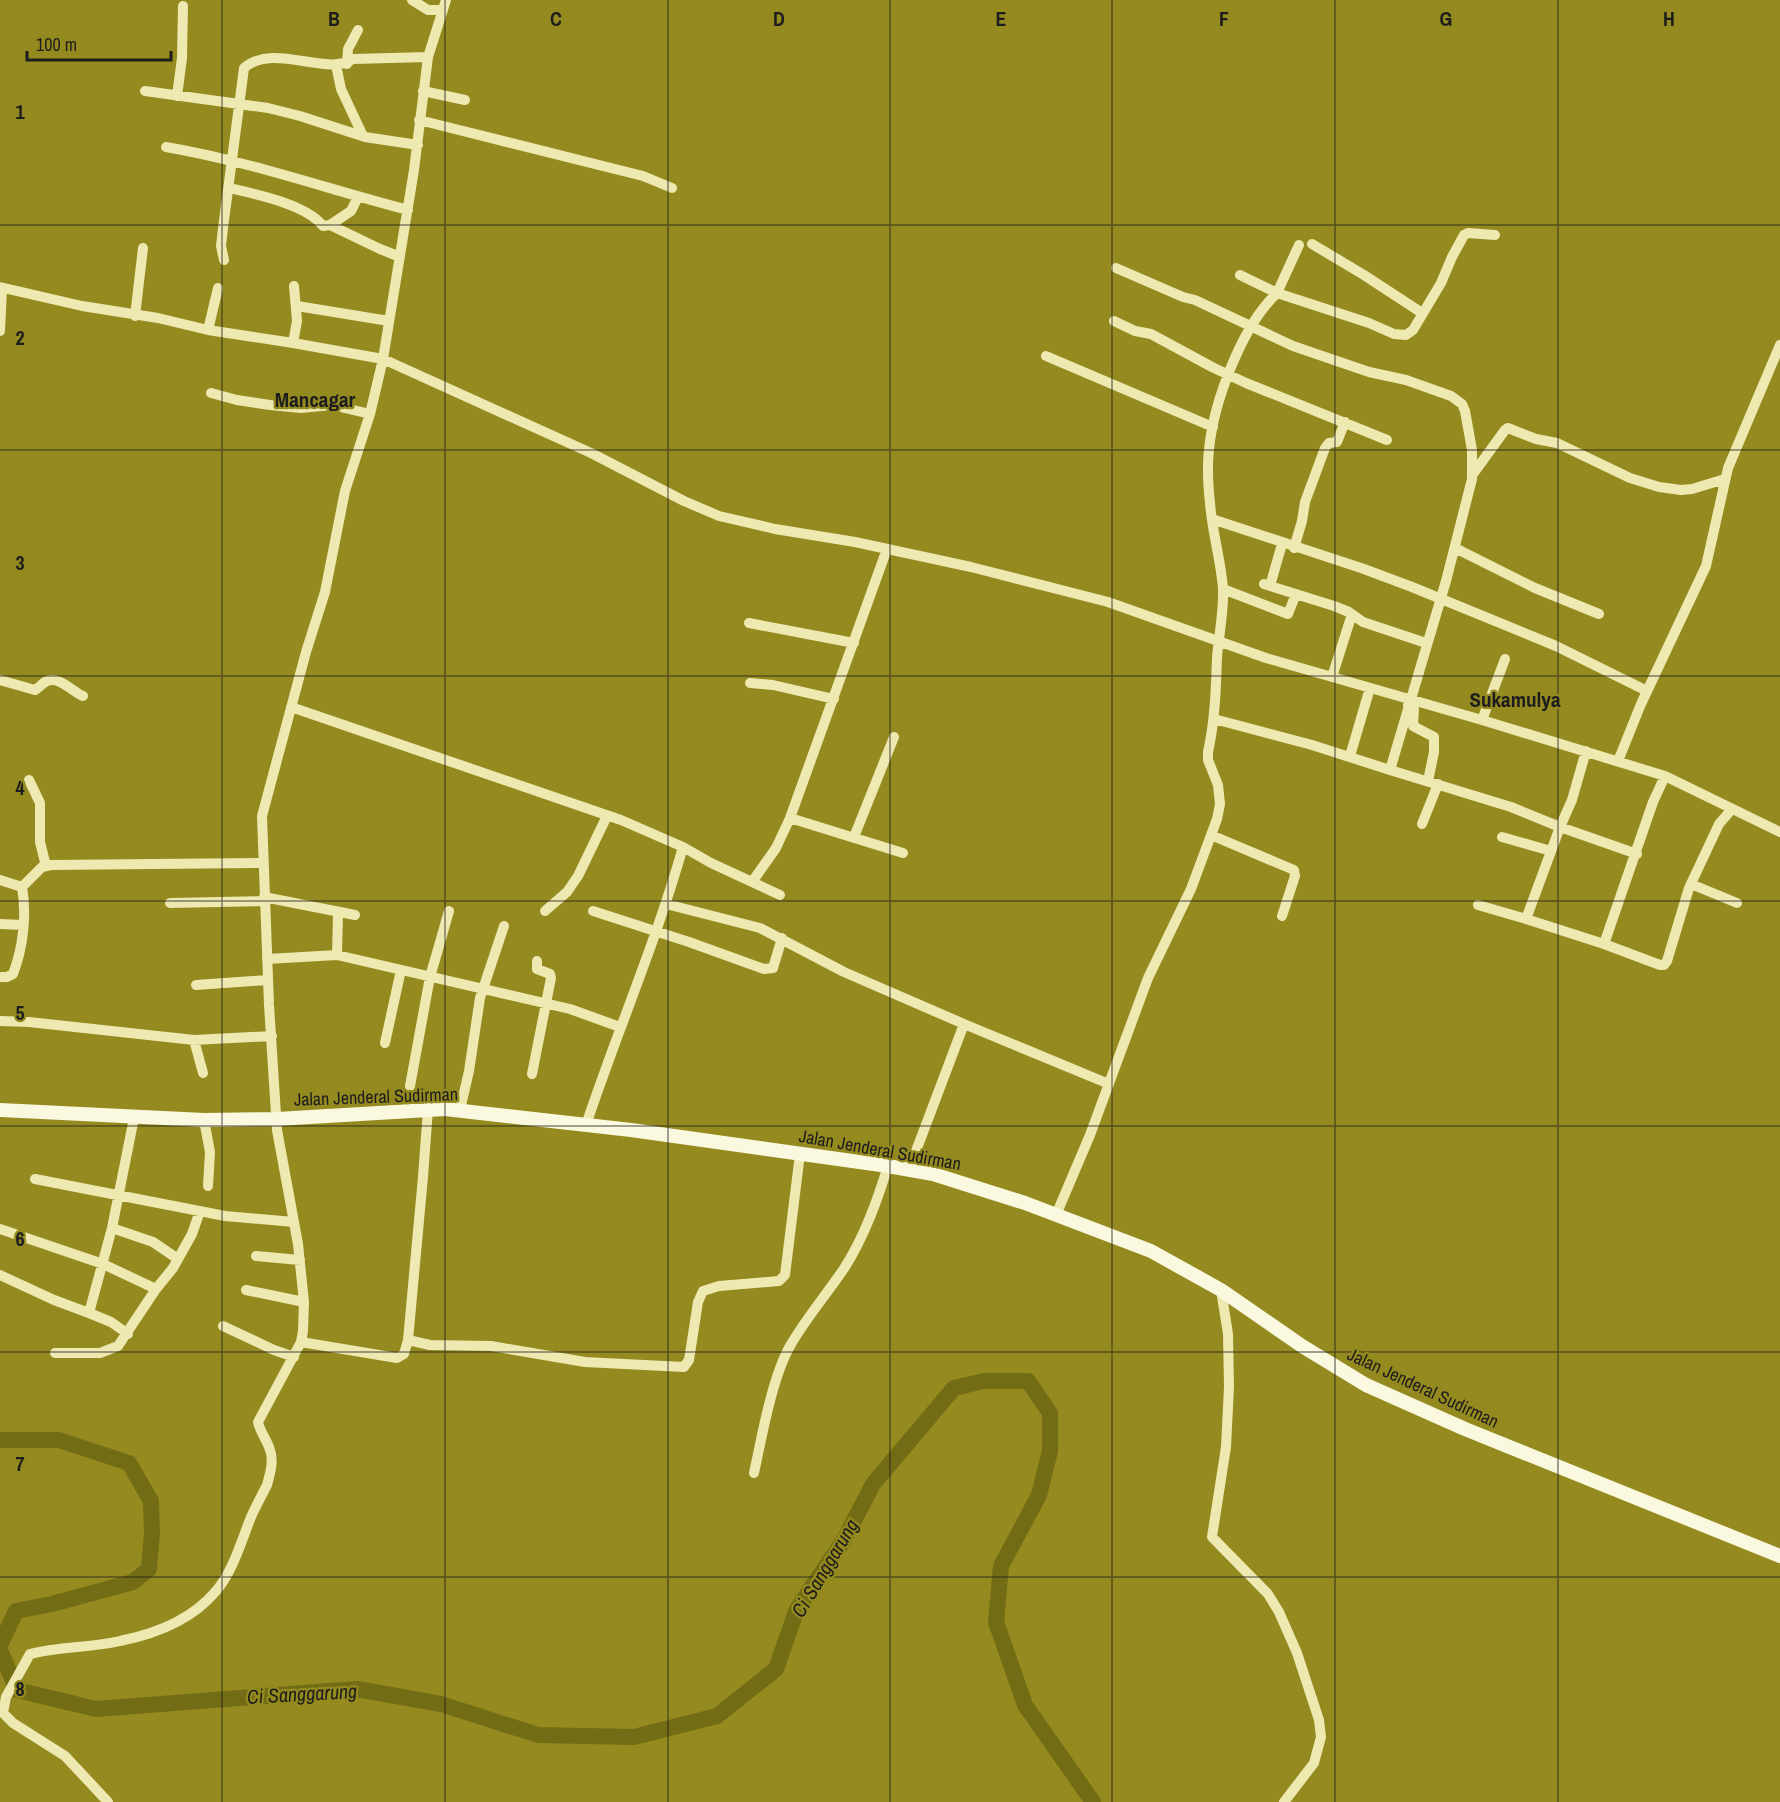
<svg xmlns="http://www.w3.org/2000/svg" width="1780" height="1802" font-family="'Archivo Narrow',sans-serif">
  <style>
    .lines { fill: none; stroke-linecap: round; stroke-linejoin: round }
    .river { stroke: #726c15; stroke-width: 16 }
    .street { stroke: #eee8b1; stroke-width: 10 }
    .secondary { stroke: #faf8de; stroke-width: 14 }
    .grid { fill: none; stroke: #1d1d1d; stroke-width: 1.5; stroke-opacity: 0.55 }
    .labels { text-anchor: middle; stroke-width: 4.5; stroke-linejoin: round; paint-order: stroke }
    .street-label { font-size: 18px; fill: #1d1d1d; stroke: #948a1f }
    .water-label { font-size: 20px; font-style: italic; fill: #1c1c1a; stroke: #948a1f }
    .quarter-label { font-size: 21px; font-weight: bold; fill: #1d1d1d; stroke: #948a1f }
    .grid-label { font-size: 20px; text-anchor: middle; font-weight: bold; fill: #1d1d1d; stroke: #948a1f; stroke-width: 4.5; stroke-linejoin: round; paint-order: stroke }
  </style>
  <rect width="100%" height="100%" fill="#948a1f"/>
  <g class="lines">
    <path class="river" d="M 0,1440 L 59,1440 L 129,1463 L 151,1501 L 152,1533 L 149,1569 L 133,1582 L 52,1604 L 16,1611 L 0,1645
      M 0,1650 L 17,1690 L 96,1709 L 357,1689 L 441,1704 L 538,1735 L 634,1737 L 717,1716 L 776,1669 L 797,1609 L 844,1540 L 873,1484 L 954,1388 L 984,1381 L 1028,1381 L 1050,1413 L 1050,1451 L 1039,1495 L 1001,1566 L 996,1622 L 1025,1705 L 1093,1802"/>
    <path class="street" d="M 412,0 L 428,10 L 443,10
      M 347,64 L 348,49 L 358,30
      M 336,65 L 341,89 L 363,136
      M 145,91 L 268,108 L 300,116 L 365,137 L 418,145
      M 423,91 L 465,100
      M 177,96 L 182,58 L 183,6
      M 419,120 L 643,176 L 672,188
      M 166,147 C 248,161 327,189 408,210
      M 229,188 C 255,194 306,204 323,226 L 330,225 L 380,249 L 400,257
      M 330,225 L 351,211 L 358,197
      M 1312,244 L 1364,275 L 1422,313
      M 224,260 L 221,246 L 223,228 L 244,68 C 274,42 326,77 353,59 L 428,57
      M 1116,268 L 1183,297 L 1195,300 L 1293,346 L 1369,372 L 1406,380 L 1451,396 L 1462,404 L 1465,411 L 1472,450 L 1472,479 L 1446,581 L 1390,770 L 1312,745 L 1214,719
      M 1240,275 L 1277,293 L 1299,245
      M 0,287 L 82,306 L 158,318 L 208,330 L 293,343 L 383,359 L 591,453 L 684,501 L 719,516 L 775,529 L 855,542 L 971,567 L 1108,602 L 1266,658 L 1482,720 L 1665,776 L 1780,832
      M 297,306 L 389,321
      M 135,316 L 143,248
      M 1114,321 L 1135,331 L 1151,334 L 1212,367 L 1246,383 L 1387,440
      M 208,330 L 218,288
      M 0,331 L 2,288
      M 293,343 L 297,321 L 294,286
      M 1046,356 L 1213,427
      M 211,393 L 237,400 L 270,405 L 301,408 L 332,405 L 370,414
      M 1473,474 L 1505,430 L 1508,428 L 1536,439 L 1557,443 L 1630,478 L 1659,487 L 1681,490 L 1692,489 L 1725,479
      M 1212,519 L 1364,569 L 1412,587 L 1556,646 L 1647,691
      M 1294,548 L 1302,521 L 1305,502 L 1325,448 L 1329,443 L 1337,442 L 1345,422
      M 1455,548 L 1535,588 L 1599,614
      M 1264,584 L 1334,606 L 1349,612 L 1363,622 L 1426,643
      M 1270,586 L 1282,544
      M 1223,589 L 1288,614 L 1296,594
      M 749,623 L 854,643
      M 1332,677 L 1352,614
      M 0,680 L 35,690 C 39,688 42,683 47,681 C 59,676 73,692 83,696
      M 750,683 L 773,685 L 834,699
      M 1408,705 L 1414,709 L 1413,726 L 1434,737 L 1434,752 L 1428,781
      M 291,707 L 621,820 L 683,847 L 711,863 L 780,895
      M 1482,720 L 1505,659
      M 1350,756 L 1370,688
      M 1618,761 L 1641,704 L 1706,566 L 1728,468 L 1780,345
      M 1390,770 L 1511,807 L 1560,827 L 1572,800 L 1586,751
      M 29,780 L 40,803 L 40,842 L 46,866
      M 790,818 L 903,853
      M 1422,824 L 1438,784
      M 1211,835 L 1294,870 L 1295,876 L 1282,916
      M 854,837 L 894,737
      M 1502,837 L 1551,851
      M 1637,854 L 1560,827 L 1526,919 L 1604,944 L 1660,965 L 1664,965 L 1667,961 L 1689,888 L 1719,824 L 1732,809
      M 0,880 L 22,887 L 42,867 L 51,865 L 263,863
      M 752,882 L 776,848 L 790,818 L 887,549
      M 1691,884 L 1737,903
      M 264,897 L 355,915
      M 170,903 L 264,901
      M 666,904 L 760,928 L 844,972 L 964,1024
      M 1478,905 L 1526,919
      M 545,911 L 567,892 L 578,876 L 607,816
      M 593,911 L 689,942 L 764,969 L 773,968 L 782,938
      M 0,924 L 23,925
      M 1604,944 L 1653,802 L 1665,776
      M 337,955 L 338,913
      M 267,959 L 337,955 L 570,1009 L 620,1027
      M 0,977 L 7,977 L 13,974 C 23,948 27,915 22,887
      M 196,985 L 268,980
      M 0,1021 L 29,1022 L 194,1040 L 272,1036
      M 194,1040 L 203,1073
      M 385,1043 L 401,970
      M 532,1074 L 551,978 L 550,974 L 537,969 L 537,961
      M 410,1086 L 430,977 L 449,911
      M 460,1110 L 469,1071 L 480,998 L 504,926
      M 204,1120 L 210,1152 L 208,1186
      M 586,1125 C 617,1032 656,942 683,847
      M 916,1151 L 964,1024 L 1109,1084
      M 35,1179 L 225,1216 L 294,1222
      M 1056,1215 L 1090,1135 L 1148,978 L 1191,889 L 1217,819 L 1220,804 L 1218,785 L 1208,760 L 1208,752 C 1215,720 1216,689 1217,657 C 1219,634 1224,611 1223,589 C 1221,560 1212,532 1210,503 C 1208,485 1207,467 1209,449 C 1214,401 1242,326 1277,293 L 1369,323 L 1394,334 L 1406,335 L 1413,330 L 1441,283 L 1452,257 L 1464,235 L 1468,233 L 1495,235
      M 112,1228 L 153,1242 L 178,1259
      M 0,1229 L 103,1264 L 156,1289
      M 256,1256 L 300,1260
      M 0,1275 L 54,1300 L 89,1313 L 112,1228 L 134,1118
      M 246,1290 L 304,1302
      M 1221,1290 L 1228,1334 L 1229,1387 L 1226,1447 L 1212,1537 L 1268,1594 L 1279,1612 L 1297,1653 L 1319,1720 L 1321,1737 L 1314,1763 L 1284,1802
      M 89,1313 L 111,1322 L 128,1334
      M 223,1326 L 274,1350 L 294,1357
      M 408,1340 L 430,1345 L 491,1346 L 585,1362 L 684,1367 L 689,1360 L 698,1302 L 703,1291 L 719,1286 L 779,1281 L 785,1275 L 800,1154
      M 301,1342 L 397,1358 L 404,1354 L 408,1340 L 423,1177 L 428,1109
      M 55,1353 L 100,1353 L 118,1346 L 156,1289 L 173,1268 L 192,1234 L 200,1211
      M 754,1473 C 762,1436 772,1378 790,1346 C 806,1318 827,1294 845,1267 C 865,1235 877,1201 888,1166
      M 108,1802 L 65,1756 L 13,1723 L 3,1713 L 6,1697 L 30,1654 C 59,1646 91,1648 120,1641 C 155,1634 192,1620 216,1591 C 233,1571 241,1542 251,1517 C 256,1506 262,1495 267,1485 C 270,1474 274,1461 270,1450 C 267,1440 260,1432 258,1422 L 301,1342 L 303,1331 L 304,1302 L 298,1244 L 277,1130 L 269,1005 L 262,816 L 306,652 L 325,592 L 345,491 L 370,414 L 383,359 L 414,170 L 428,57 L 446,0"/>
    <path class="secondary" d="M 0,1110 L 204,1120 L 277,1119 L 445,1109 L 631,1130 L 888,1166 L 933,1174 L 1025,1203 L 1151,1251 L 1221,1290 L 1302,1346 L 1366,1385 L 1465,1429 L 1780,1556"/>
  </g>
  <path class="grid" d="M 222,0 L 222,1802M 445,0 L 445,1802M 668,0 L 668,1802M 890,0 L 890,1802M 1112,0 L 1112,1802M 1335,0 L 1335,1802M 1558,0 L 1558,1802M 0,225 L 1780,225M 0,450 L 1780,450M 0,676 L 1780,676M 0,901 L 1780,901M 0,1126 L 1780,1126M 0,1352 L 1780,1352M 0,1577 L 1780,1577"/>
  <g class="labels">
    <g class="street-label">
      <text transform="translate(376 1097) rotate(-2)" y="6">Jalan Jenderal Sudirman</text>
      <text transform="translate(880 1150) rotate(10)" y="6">Jalan Jenderal Sudirman</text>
      <text transform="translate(1423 1388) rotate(25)" y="6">Jalan Jenderal Sudirman</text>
    </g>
    <g class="water-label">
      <text transform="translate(825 1568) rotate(-59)" y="7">Ci Sanggarung</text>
      <text transform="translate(302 1694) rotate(-3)" y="7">Ci Sanggarung</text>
    </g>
    <g class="quarter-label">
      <text x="315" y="407">Mancagar</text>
      <text x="1515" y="707">Sukamulya</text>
    </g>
  </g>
  <g class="grid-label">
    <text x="334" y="26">B</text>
    <text x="556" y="26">C</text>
    <text x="779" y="26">D</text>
    <text x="1001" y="26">E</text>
    <text x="1224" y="26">F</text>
    <text x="1446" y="26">G</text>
    <text x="1669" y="26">H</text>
    <text x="20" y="119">1</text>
    <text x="20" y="345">2</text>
    <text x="20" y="570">3</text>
    <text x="20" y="795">4</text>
    <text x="20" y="1020">5</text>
    <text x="20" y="1246">6</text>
    <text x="20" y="1471">7</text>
    <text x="20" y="1696">8</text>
  </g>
  <path d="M27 51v9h144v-9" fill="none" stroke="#1d1d1d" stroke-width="3"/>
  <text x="36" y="51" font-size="18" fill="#1d1d1d" stroke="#948a1f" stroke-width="4.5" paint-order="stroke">100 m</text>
</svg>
